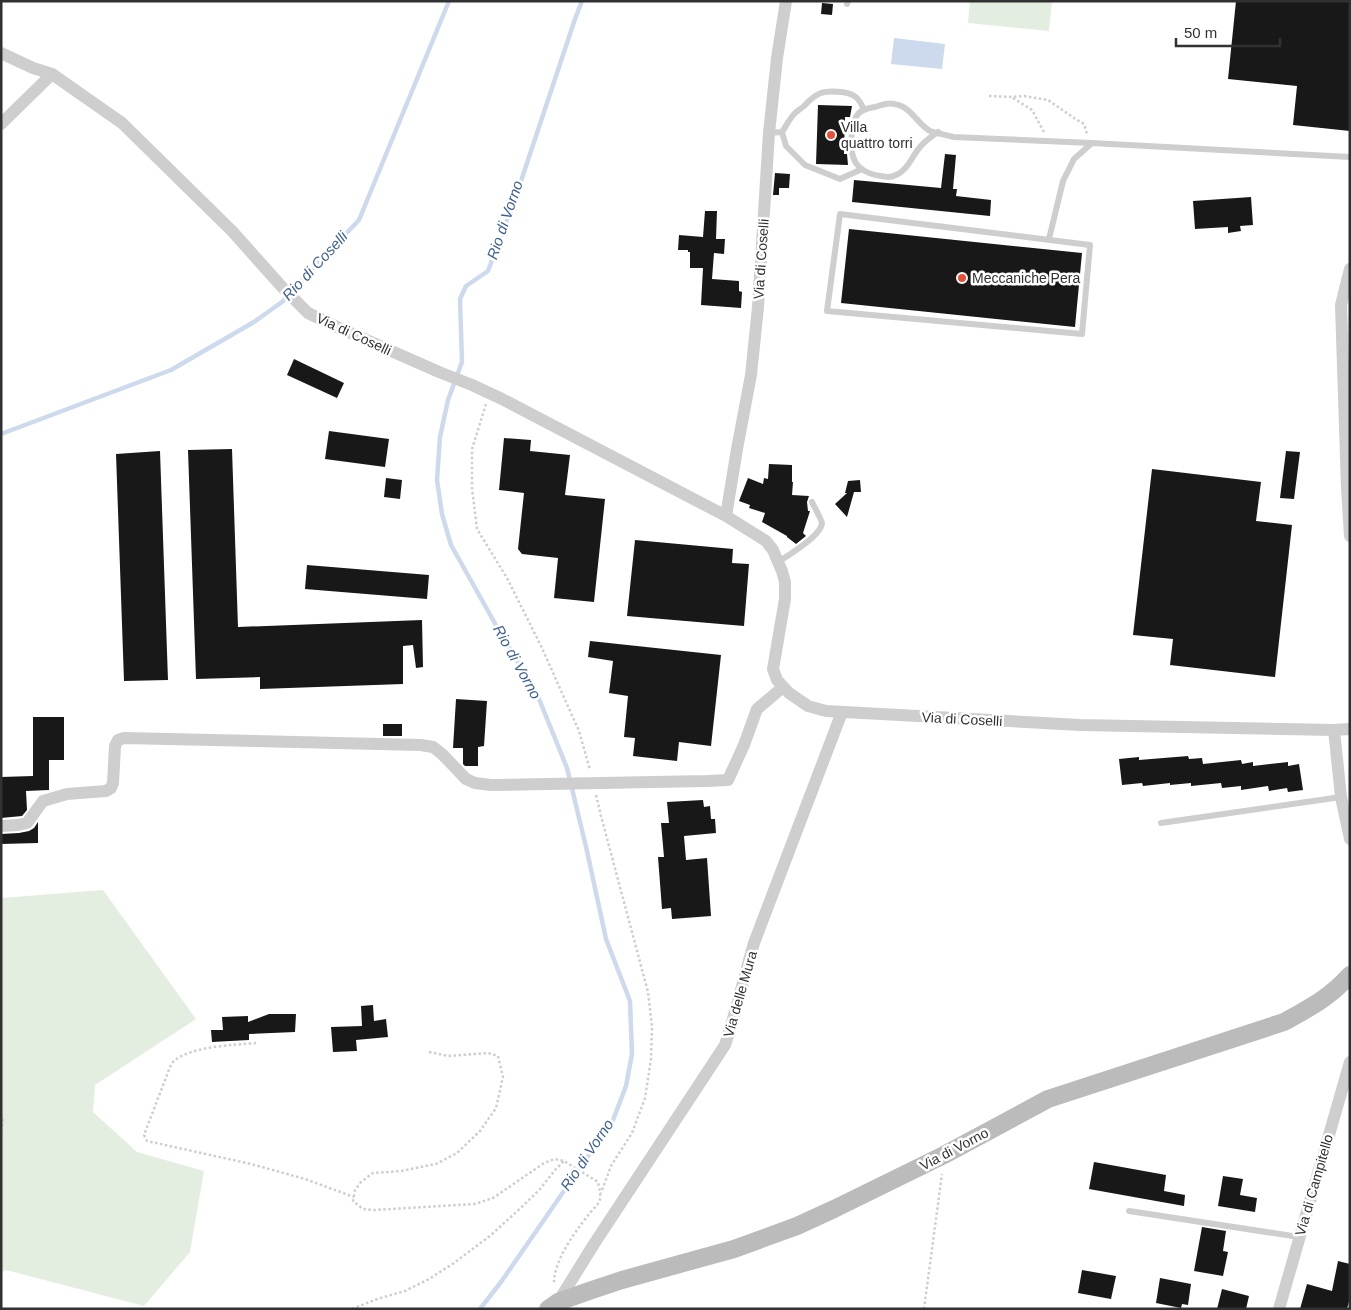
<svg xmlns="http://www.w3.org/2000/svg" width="1351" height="1310" font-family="Arial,sans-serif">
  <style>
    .green { fill: #e4eee0 }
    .water { fill: #cdd9ed }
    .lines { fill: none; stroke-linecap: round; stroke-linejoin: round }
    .stream { stroke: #cdd9ed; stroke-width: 4.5 }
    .building { fill: #181818 }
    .path { stroke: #cecece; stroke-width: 2.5; stroke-dasharray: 2.5 2.5; stroke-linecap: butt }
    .lane { stroke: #cecece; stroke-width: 6 }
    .street { stroke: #cecece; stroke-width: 12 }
    .secondary { stroke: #bbb; stroke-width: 18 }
    .poi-dot { fill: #e45137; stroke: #fff; stroke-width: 2 }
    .labels { text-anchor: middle; stroke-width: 5; stroke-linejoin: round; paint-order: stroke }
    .poi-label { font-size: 14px; fill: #313131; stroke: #fff; text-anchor: start }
    .street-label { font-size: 14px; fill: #313131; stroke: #fff }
    .water-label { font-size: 15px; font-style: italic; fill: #3e6094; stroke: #fff }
  </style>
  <rect width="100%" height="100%" fill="#fff"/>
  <path class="green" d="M 970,1 L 1052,1 L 1049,31 L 968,23 Z
    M 103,890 L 196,1019 L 95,1085 L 93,1112 L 137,1152 L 204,1171 L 190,1252 L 144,1306 L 6,1270 L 1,1272 L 1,898 Z"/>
  <path class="water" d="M 894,38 L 945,44 L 942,69 L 891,64 Z"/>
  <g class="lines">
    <path class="stream" d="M 1,434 L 171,370 L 254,322 L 282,302 L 301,281 L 359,220 L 449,1
      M 480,1309 L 501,1282 L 613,1120 L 626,1086 L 632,1054 L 630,1001 L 606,939 L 587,851 L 567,768 L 537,694 L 497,627 L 451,545 L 442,514 L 437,480 L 440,437 L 448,400 L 462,362 L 460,299 L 466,286 L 488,271 L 519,187 L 575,19 L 582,1"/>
  </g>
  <path class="building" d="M 1236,1 L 1350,1 L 1350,131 L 1293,125 L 1297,86 L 1228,79 Z
    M 822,3 L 833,4 L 832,15 L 821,14 Z
    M 818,105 L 852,106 L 850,117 L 845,117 L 844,154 L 847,154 L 848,165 L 816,164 Z
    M 945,154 L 956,155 L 953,189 L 957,189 L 956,196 L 991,200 L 990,216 L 852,202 L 854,180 L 941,188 Z
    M 775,173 L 790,174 L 789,188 L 779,188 L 779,195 L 773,195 Z
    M 1251,197 L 1253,225 L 1240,226 L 1241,231 L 1228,233 L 1228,227 L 1195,229 L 1193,201 Z
    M 705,211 L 717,211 L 716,239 L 725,239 L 724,254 L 714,253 L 712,279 L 739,281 L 739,291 L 742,292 L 741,308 L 701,305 L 703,268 L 690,268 L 690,252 L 688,252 L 688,250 L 678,250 L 679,235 L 703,237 Z
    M 849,229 L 1082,253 L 1075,327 L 841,303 Z
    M 294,359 L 344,383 L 337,398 L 287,375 Z
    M 329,431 L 389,439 L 385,467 L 325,459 Z
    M 504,438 L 531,440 L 530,451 L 570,455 L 565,495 L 605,499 L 594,602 L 554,598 L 558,558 L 522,554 L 518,549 L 524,493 L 499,490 Z
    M 232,449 L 238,627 L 422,620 L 423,667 L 416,668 L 413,645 L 403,646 L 403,684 L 260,689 L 260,677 L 196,679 L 188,450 Z
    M 160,451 L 168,680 L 124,681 L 116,454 Z
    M 1286,451 L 1300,452 L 1294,499 L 1280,498 Z
    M 769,464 L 792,465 L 792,482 L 793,482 L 792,495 L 809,496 L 807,502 L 808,511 L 810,511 L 803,533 L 806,536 L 796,544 L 787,537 L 787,536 L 762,522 L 765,513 L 749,508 L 750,505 L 739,501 L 748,478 L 763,484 L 764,478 L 768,479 Z
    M 1152,469 L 1261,482 L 1256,521 L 1292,525 L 1275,677 L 1170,665 L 1173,639 L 1133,635 Z
    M 386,478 L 402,480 L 400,499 L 384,497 Z
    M 860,480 L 861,492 L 854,492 L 847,517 L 835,504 L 847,493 L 845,493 L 848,481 Z
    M 635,540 L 733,549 L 732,563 L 749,564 L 744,626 L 627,616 Z
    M 307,565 L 429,575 L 427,599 L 305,589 Z
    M 590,641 L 721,655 L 711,746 L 679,742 L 677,761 L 633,756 L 635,738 L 624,737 L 628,696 L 609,693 L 613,661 L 588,657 Z
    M 456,699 L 487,701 L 484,746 L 478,747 L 478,766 L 465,766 L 463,764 L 463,748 L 453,748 Z
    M 33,717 L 64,717 L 64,760 L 49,760 L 49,790 L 26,791 L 27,810 L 22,816 L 1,818 L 1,777 L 33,776 Z
    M 383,724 L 402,724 L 402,736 L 383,736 Z
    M 1188,756 L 1189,759 L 1202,758 L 1203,764 L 1241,760 L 1242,764 L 1253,762 L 1253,766 L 1288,762 L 1288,766 L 1299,764 L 1303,790 L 1288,792 L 1287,788 L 1269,791 L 1268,786 L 1241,790 L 1241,786 L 1222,788 L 1221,783 L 1191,786 L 1191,783 L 1170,785 L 1170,783 L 1143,786 L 1142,783 L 1122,785 L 1119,759 L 1139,757 L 1139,760 Z
    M 703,800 L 704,807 L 710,806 L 711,819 L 715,819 L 716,833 L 684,836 L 686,860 L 707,858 L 711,916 L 672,919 L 671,908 L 662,909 L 658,857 L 664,857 L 661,823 L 669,823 L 667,802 Z
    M 38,822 L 38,843 L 1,844 L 1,834 L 19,833 L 29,831 L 34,828 Z
    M 373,1005 L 374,1021 L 386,1019 L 388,1037 L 356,1040 L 357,1051 L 333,1052 L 331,1027 L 362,1026 L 361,1006 Z
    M 269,1014 L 296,1014 L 295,1032 L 249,1034 L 249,1040 L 212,1042 L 211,1030 L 223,1030 L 222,1017 L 248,1016 L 248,1022 Z
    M 1094,1162 L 1166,1175 L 1164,1191 L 1185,1195 L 1184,1206 L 1089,1189 Z
    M 1223,1176 L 1243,1179 L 1240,1195 L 1257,1198 L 1255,1212 L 1218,1206 Z
    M 1202,1227 L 1226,1231 L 1223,1251 L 1228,1252 L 1223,1276 L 1194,1271 Z
    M 1338,1261 L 1350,1264 L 1350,1298 L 1347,1309 L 1300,1309 L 1307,1284 L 1332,1291 Z
    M 1082,1270 L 1116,1276 L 1111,1299 L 1078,1293 Z
    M 1160,1278 L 1191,1284 L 1188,1305 L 1182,1304 L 1181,1308 L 1156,1303 Z
    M 1222,1289 L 1249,1296 L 1246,1309 L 1217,1309 Z"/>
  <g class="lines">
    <path class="path" d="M 989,96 L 1012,97 L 1024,96 L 1048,100 L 1074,118 L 1084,124 L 1087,134
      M 1013,98 L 1032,110 L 1044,132
      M 486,404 L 472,449 L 472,488 L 477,529 L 507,578 L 541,646 L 579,731 L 590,770
      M 596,795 L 601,816 L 648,992 L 652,1027 L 651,1059 L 645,1098 L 632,1133 L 611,1166 L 601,1193
      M 256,1043 C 235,1045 191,1046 174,1061 C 172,1063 171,1065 170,1067 L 144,1135 L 147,1141 L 251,1164 L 305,1179 L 354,1197
      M 429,1052 L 448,1056 L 488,1053 L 498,1056 L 503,1077 L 496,1108 L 480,1131 L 457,1153 L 436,1164 L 401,1171 L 373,1173 L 361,1182 L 355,1190 L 353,1201 L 363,1209 L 374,1210 L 475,1204 L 493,1198 L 544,1163 L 555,1159 L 564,1161 L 598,1182 C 599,1188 602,1196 599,1202 C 597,1206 592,1210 589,1214 C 575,1232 554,1260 554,1283
      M 1,1114 L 3,1121 L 1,1132
      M 352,1309 L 377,1299 L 405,1291 L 429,1279 L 454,1263 L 491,1235 L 525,1204 L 540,1189 L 555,1170 L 564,1161
      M 924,1309 L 942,1174"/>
    <path class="lane" d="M 847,4 L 848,1
      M 782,132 C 786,126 790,118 795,113 C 798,110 801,109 804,106 C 817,92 823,90 842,92 C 855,94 859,98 864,110
      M 938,132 C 932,136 925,141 920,147 C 912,156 908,170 896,175 C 890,178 886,177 881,176 C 854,172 849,157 852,132 C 853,126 854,118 858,114 C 862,109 870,108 875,107 C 881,105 888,102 894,104 C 911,106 918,125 930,131 C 936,133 946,135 953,137 L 1092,143
      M 769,133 L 782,132 L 786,146 L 805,165 L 840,179 L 862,169
      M 840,214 L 1090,245 L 1082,334 L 827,311 Z
      M 1049,239 L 1063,181 L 1074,159 L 1092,143 L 1350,157
      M 778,562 C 789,555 821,536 822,523 C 822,521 814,506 812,502
      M 1161,823 L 1341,797
      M 1129,1211 L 1299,1237"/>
    <path class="street" d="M 1,53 L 33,68 L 52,74 L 122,123 L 232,231 L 282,287 L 308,313 L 337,327 L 439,372 L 472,385 L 502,399 L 726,516 L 766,541 L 773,550 L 778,562 L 782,571 L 785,582 L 785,599 L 773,669 L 777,680 L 789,693 L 808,706 L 826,711 L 1080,725 L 1334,730 L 1350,729
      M 1,124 L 52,74
      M 1350,269 L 1341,305 L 1347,488 L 1350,536
      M 726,516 L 737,449 L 751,375 L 758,307 L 769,133 L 777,58 L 786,1
      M 1334,730 L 1341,797 L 1350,839
      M 1,826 L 18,825 L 27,823 L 43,801 L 67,794 L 106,791 L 111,788 L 113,783 L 115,746 L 118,740 L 124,738 L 421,745 L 433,747 L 442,754 L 466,779 L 475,783 L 491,785 L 707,781 L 728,780 L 744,745 L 757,709 L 783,687
      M 558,1302 L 594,1244 L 725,1045 C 736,1012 744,977 754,943 L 842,712
      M 1279,1309 L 1350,1062"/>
    <path class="secondary" d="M 548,1309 L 558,1302 L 589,1291 L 622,1280 L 734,1249 L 797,1226 L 834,1209 L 944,1155 L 1048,1099 L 1284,1022 C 1311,1007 1329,998 1350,975"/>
  </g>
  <g class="poi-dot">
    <circle cx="831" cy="135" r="5"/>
    <circle cx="962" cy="278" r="5"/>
  </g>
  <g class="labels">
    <g class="poi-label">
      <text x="841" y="132">Villa<tspan x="841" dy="16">quattro torri</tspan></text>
      <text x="972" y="283">Meccaniche Pera</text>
    </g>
    <g class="street-label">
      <text transform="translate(761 259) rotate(-86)" y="5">Via di Coselli</text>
      <text transform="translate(354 334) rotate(25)" y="5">Via di Coselli</text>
      <text transform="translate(962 719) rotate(3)" y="5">Via di Coselli</text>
      <text transform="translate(740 994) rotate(-74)" y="5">Via delle Mura</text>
      <text transform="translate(954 1149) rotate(-28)" y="5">Via di Vorno</text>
      <text transform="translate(1314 1185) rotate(-74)" y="5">Via di Campitello</text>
    </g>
    <g class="water-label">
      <text transform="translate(505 220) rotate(-71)" y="5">Rio di Vorno</text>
      <text transform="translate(315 266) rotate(-47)" y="5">Rio di Coselli</text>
      <text transform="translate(517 662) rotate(61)" y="5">Rio di Vorno</text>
      <text transform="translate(587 1155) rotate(-56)" y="5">Rio di Vorno</text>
    </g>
  </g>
  <rect width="1351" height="1310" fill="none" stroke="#313131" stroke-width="5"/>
  <path d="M1176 38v8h104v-8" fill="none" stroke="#313131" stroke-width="2.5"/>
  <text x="1184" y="38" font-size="15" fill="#313131" stroke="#ffffff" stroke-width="4" paint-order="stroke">50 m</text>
</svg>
